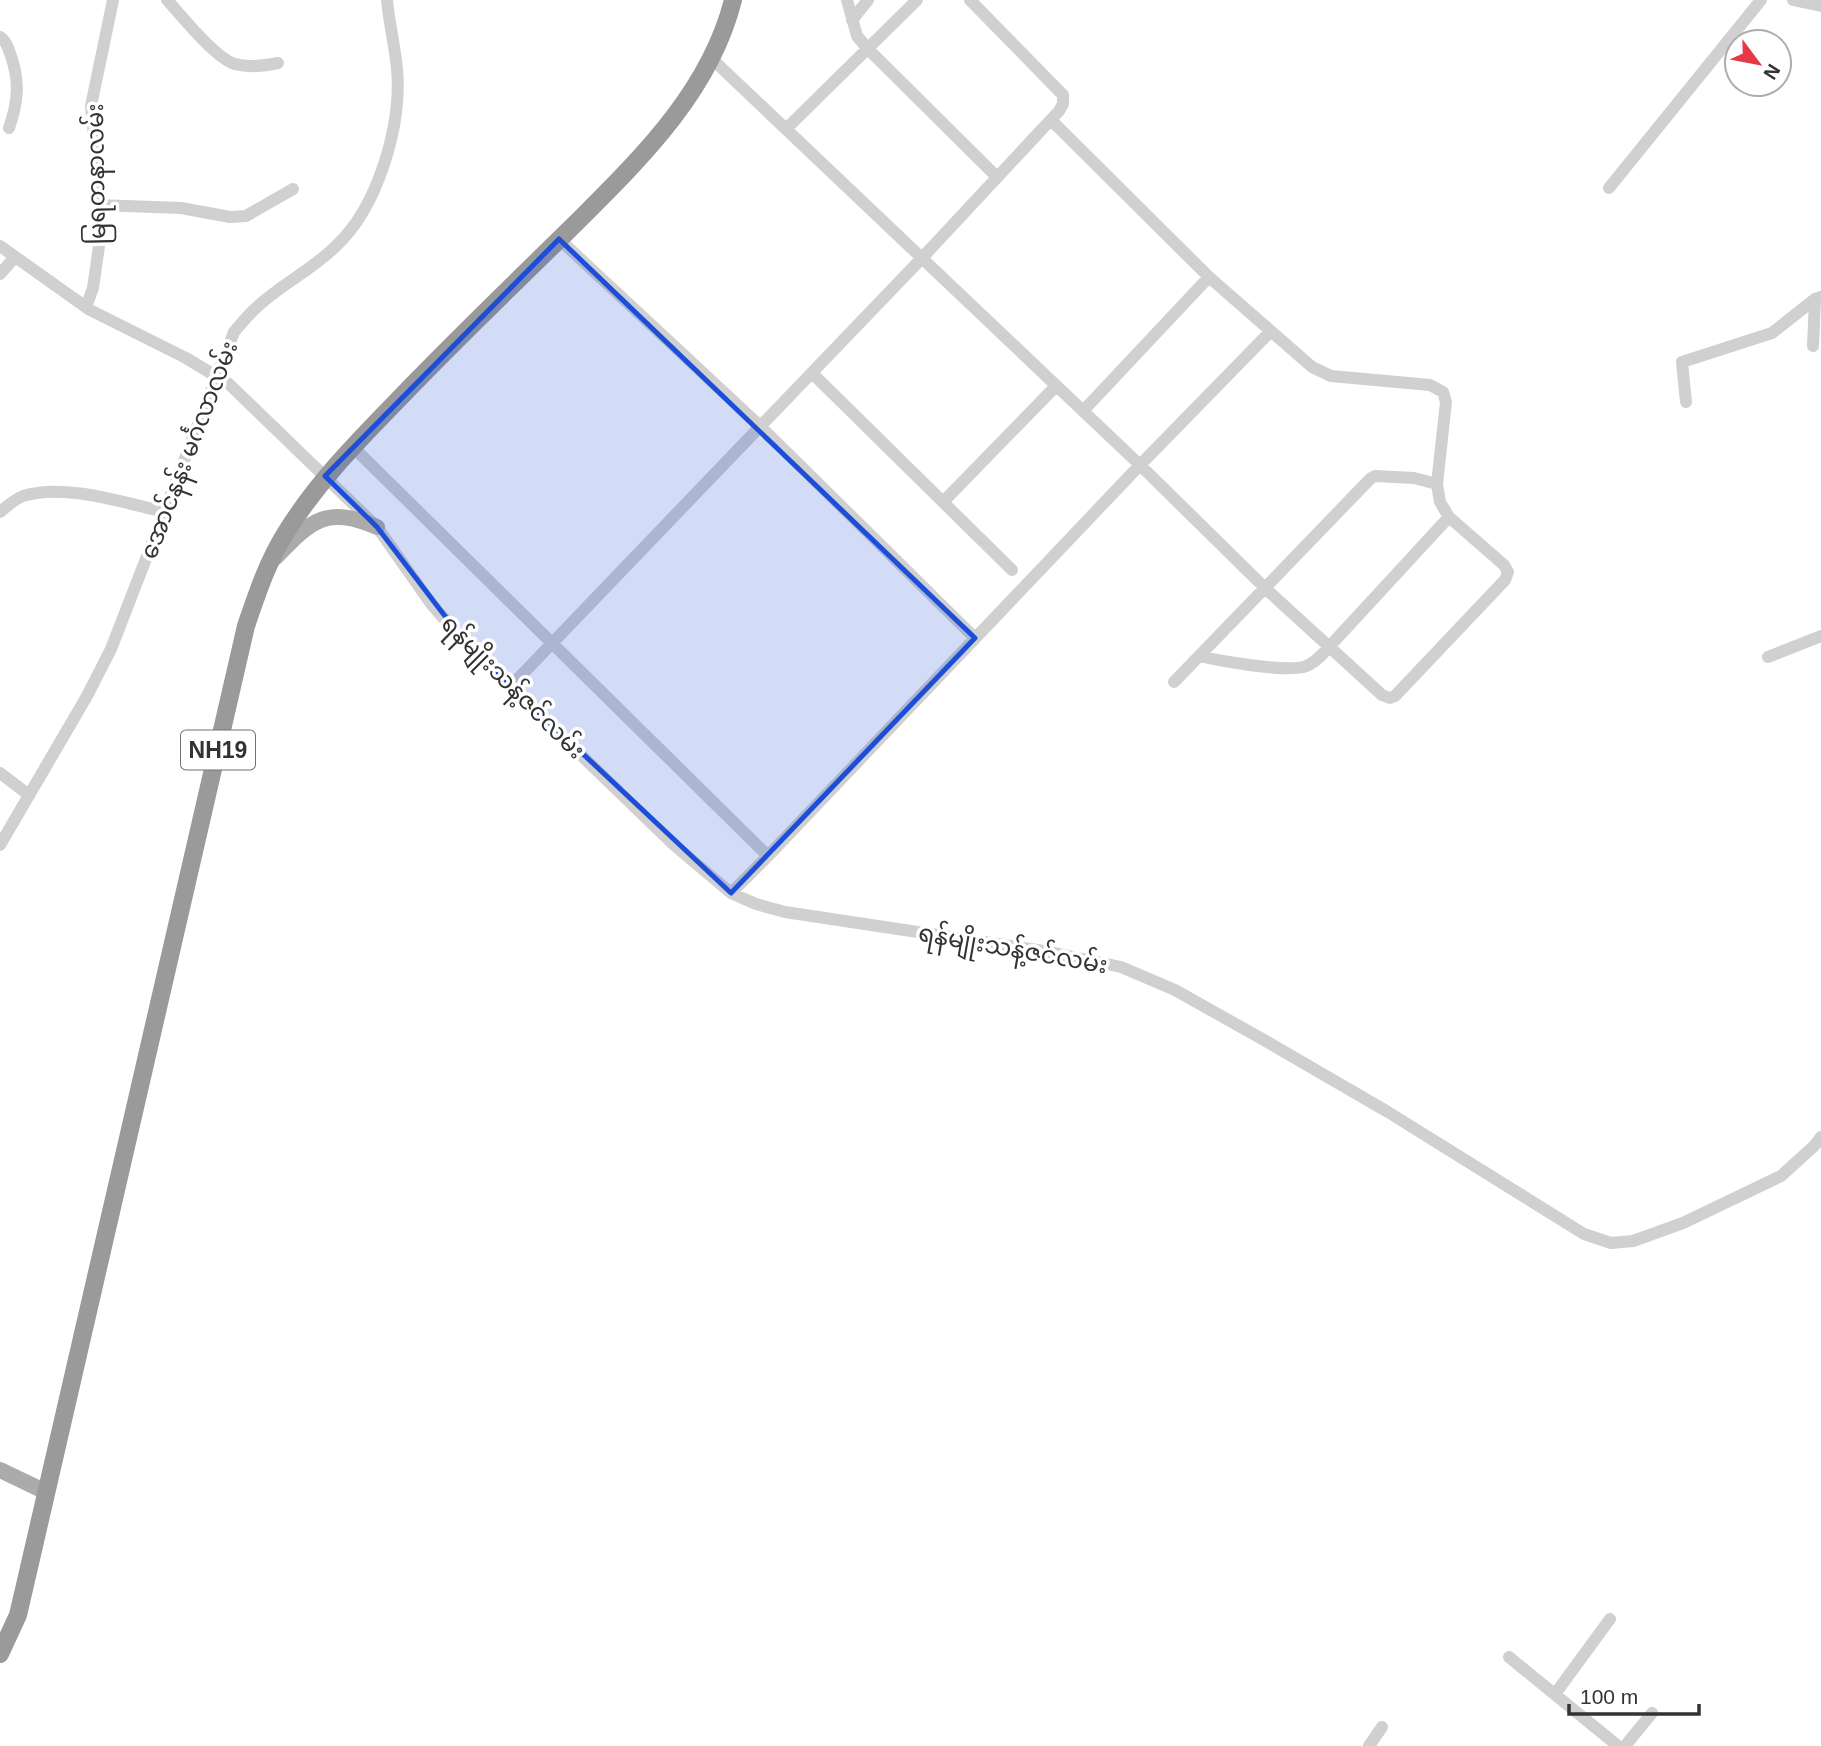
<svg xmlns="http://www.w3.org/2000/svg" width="1821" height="1746" font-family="Arial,'Noto Sans Myanmar',sans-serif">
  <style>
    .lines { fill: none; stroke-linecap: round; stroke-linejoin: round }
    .minor { stroke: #d0d0d0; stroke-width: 12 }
    .major { stroke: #ababab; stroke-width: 16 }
    .highway { stroke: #9a9a9a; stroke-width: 18 }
    .marked { fill: #1d4ed8; fill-opacity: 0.2; stroke: #1d4ed8; stroke-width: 5; stroke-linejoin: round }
    .labels { text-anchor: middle; stroke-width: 7; stroke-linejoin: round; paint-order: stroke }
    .shield { fill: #fff; stroke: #707070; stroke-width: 2 }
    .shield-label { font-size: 23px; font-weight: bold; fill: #333 }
    .street-label { font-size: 24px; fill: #333; stroke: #fff }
  </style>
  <rect width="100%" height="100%" fill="#fff"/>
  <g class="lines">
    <path class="minor" d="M 167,0 C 182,16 215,58 235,64 C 249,68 263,66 278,63
      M 847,0 L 857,36 L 868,49 L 997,177
      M 1793,0 L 1821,6
      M 852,20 L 868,0
      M 0,37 C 7,42 8,48 11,56 C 20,82 18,102 9,128
      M 711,58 L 1140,465 L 1265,588 L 1382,695 L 1390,698 L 1395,696 L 1505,580 L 1508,572 L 1504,565 L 1449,517 L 1329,647 C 1322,655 1313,665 1303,667 C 1282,672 1221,661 1199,656
      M 1051,120 L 1209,277 L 1312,367 L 1331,376 L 1430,385 L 1443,392 L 1446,402 L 1437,484 L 1440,502 L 1449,517
      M 786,129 L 917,0
      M 1609,188 L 1761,0
      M 98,205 L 181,208 L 230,217 L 246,216 L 293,189
      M 559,239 L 761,427 L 975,638
      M 0,246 L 90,310 L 186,358 L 229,384 L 377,527 L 432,605 L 467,645 L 674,845 L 731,893 L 756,904 L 785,912 L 1050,952 L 1121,967 L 1175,990 L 1264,1040 L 1388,1112 L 1584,1234 L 1611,1243 L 1633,1241 L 1683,1223 L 1781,1176 L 1814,1146 L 1821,1137
      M 0,274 L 15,257
      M 86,307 L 93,288 L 99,246 L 97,168 L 91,106 L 113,0
      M 1813,346 L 1815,299
      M 812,373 L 1012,570
      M 1686,402 L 1682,362 L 1772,333 L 1815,299 L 1821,297
      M 1083,411 L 1209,277
      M 353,447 L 768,856 L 731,893
      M 943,502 L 1056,386
      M 0,512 C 7,506 15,499 23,496 C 65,483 124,503 165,512
      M 1768,657 L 1821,636
      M 1174,682 L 1371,478 L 1375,476 L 1414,478 L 1437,484
      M 510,687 L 922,258 L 1059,111 L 1063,104 L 1063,95 L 970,0
      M 0,773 L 29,795
      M 0,845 L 87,696 L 111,649 L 234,332 C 241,324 248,315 256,308 C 280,285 312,270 336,246 C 378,207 402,125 397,69 C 395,46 389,23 387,0
      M 768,856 L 1140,465 L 1271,331
      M 1509,1657 L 1618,1746
      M 1555,1694 L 1610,1619
      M 1369,1746 L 1382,1727
      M 1625,1746 L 1652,1713"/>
    <path class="major" d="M 275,558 C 311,521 325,505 377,527
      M 0,1470 L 46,1492"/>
    <path class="highway" d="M 0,1654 L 18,1615 L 25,1585 L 246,626 C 257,594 267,563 285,534 C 315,485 354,445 394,404 C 453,342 516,282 577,222 C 642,157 710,91 733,0"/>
  </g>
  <path class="marked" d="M 559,239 L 975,638 L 731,893 L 467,645 L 377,527 L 325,476 Z"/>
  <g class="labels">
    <rect class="shield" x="181" y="730.5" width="74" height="39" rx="5"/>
    <g class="shield-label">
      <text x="218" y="758">NH19</text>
    </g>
    <g class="street-label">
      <text transform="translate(96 174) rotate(-91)" y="8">မြရတနာလမ်း</text>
      <text transform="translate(189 450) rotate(-69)" y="8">အောင်နန်း မင်္ဂလာလမ်း</text>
      <text transform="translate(513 687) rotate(45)" y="8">ရန်မျိုးသန့်ဇင်လမ်း</text>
      <text transform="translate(1013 949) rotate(10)" y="8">ရန်မျိုးသန့်ဇင်လမ်း</text>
    </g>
  </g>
  <g transform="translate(1758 63) rotate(122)"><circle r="33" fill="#ffffff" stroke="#adadad" stroke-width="2"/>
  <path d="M0-5L12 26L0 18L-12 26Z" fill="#e63946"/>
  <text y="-10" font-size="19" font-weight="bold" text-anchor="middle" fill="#333333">N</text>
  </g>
  <path d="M1569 1704v10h130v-10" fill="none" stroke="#333333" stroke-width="3.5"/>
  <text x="1580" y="1704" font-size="21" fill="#333333" stroke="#ffffff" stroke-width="5" paint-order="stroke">100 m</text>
</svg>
